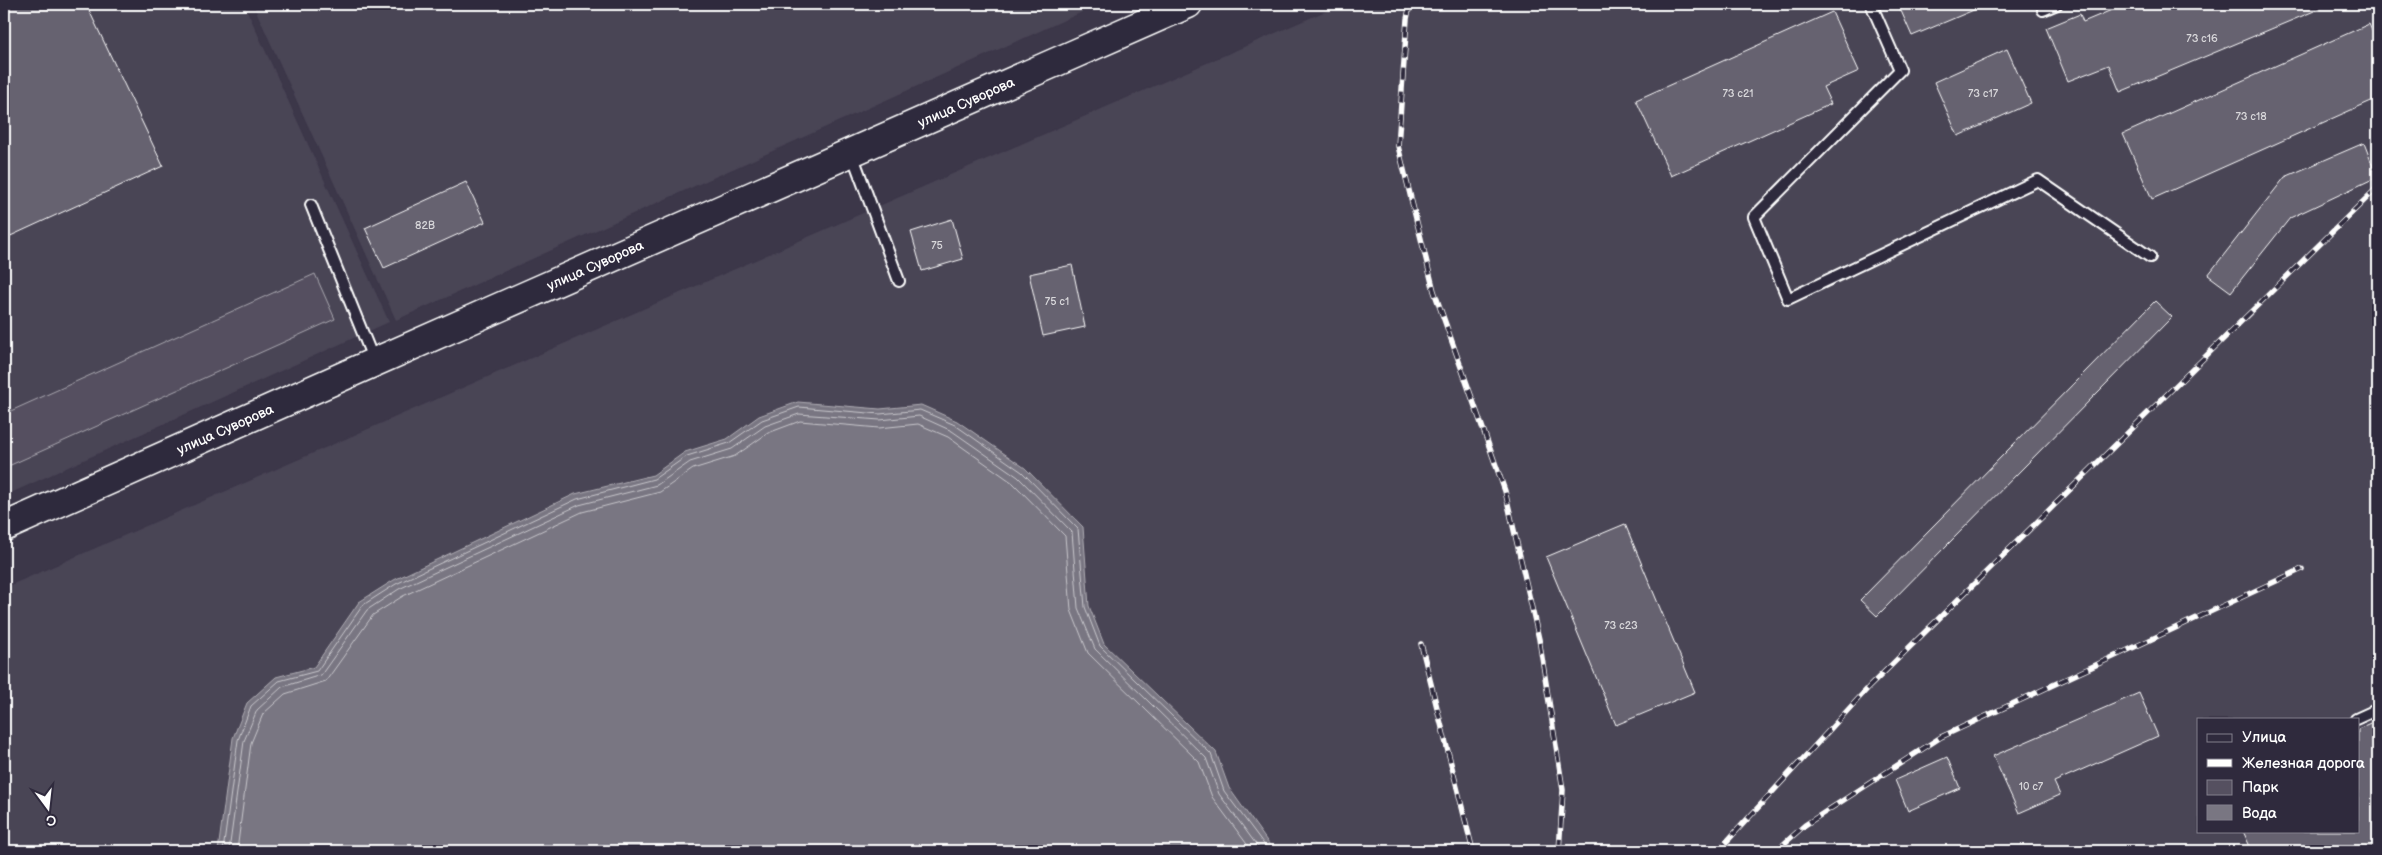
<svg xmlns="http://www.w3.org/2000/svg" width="2382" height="855" font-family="'Balsamiq Sans',sans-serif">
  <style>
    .built { fill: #494455; fill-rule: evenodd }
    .green { fill: #555060; stroke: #aaa8b0 }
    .water { fill: #797682; stroke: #afadb4 }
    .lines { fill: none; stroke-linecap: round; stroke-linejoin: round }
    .shore { stroke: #c9c8cd; stroke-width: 1 }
    .building { fill: #666270; stroke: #fff }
    .service-casing { stroke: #fff; stroke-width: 14 }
    .secondary-casing { stroke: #fff; stroke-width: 31 }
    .service { stroke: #2f2a3d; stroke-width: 10 }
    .secondary { stroke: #2f2a3d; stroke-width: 28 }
    .rail-casing { stroke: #fff; stroke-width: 5.5 }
    .rail { stroke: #2f2a3d; stroke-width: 4; stroke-dasharray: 11; stroke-linecap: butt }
    .labels { text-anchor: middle; stroke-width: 5; stroke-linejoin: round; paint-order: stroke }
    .number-label { font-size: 11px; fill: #d9d8db }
    .street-label { font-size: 14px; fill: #fff; stroke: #2f2a3d }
  </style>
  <rect width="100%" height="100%" fill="#3c3749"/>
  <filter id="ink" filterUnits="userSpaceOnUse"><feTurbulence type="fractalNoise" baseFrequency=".02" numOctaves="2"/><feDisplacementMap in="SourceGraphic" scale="10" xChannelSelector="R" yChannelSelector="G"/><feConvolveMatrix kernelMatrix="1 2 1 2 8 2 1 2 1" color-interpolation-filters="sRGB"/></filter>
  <g filter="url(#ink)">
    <path class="built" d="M 4,4 L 244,4 L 389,322 L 4,496 Z
      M 253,4 L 1100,4 L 396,320 Z
      M 1342,4 L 2378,4 L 2378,851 L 4,851 L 4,588 ZM 2198,719 L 2358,719 L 2358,831 L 2198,831 Z"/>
    <path class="green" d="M 315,274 L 335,319 L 4,468 L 4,414 Z"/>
    <path class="water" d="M 798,402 L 880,409 L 921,405 L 957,421 L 1025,468 L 1083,527 L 1089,606 L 1104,644 L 1216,752 L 1229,788 L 1274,851 L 218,851 L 233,738 L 247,703 L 276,677 L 314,667 L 359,602 L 394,580 L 575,494 L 653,475 L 685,452 L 727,439 L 759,416 Z"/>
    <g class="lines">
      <path class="shore" d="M 223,851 L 238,740 L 251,706 L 279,681 L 317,671 L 363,605 L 396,584 L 577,499 L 654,479 L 687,456 L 729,443 L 762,420 L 799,407 L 880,414 L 920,410 L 955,425 L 1022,472 L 1078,529 L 1085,607 L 1100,646 L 1211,754 L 1224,791 L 1269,851
        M 229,851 L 244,741 L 257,710 L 282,687 L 321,675 L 367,610 L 399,589 L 579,505 L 657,485 L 690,462 L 732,449 L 765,426 L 799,414 L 880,420 L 919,416 L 952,431 L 1018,477 L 1072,532 L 1078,608 L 1095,649 L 1206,758 L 1219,794 L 1261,851
        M 237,851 L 251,743 L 263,714 L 285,694 L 326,681 L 373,615 L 403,596 L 582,512 L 660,492 L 693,469 L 735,456 L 768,433 L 800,421 L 879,428 L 918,424 L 948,437 L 1013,483 L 1065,536 L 1071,610 L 1088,653 L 1199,762 L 1212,797 L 1252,851"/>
    </g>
    <path class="building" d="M 4,4 L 86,4 L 163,166 L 4,239 Z
      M 1898,4 L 1988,4 L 1912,36 Z
      M 2126,4 L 2331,4 L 2120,92 L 2109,65 L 2068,81 L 2046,28 L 2080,14 L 2083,22 Z
      M 1832,12 L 1859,71 L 1823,87 L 1831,104 L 1671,176 L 1636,100 Z
      M 2369,24 L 2378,44 L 2378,98 L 2152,199 L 2123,134 Z
      M 2007,49 L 2031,103 L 1958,136 L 1934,82 Z
      M 2364,143 L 2377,177 L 2290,218 L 2231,292 L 2208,275 L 2285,177 Z
      M 466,182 L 485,222 L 384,268 L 365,228 Z
      M 952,219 L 963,259 L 922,271 L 911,232 Z
      M 1072,265 L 1085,327 L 1043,336 L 1029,274 Z
      M 2155,301 L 2172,317 L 1877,616 L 1860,600 Z
      M 1625,524 L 1695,692 L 1616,725 L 1546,557 Z
      M 2139,693 L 2158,736 L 2054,782 L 2060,795 L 2019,813 L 1993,756 Z
      M 2378,720 L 2378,851 L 2252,851 L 2243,831 L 2358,831 L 2358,729 Z
      M 1947,757 L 1960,788 L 1908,811 L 1895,780 Z"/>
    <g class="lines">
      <g class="service-casing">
        <path id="service" d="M 1871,4 L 1900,70 L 1754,217 L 1788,299 L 2038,180 L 2150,257
          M 2043,10 L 2057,4
          M 852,154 L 899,281
          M 311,205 L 374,361
          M 2356,719 L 2378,709"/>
      </g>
      <g class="secondary-casing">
        <path id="secondary" d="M 4,527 L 375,362 L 1188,4"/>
      </g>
      <use href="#service" class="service"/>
      <use href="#secondary" class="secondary"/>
      <g class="rail-casing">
        <path id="rail" d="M 1410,4 L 1407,19 L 1398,146 L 1434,291 L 1505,491 L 1539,639 L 1563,790 L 1559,851
          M 1421,644 L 1473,851
          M 1718,851 L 1869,687 L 2378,187
          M 1776,851 L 1805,825 L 1941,737 L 2302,569"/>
      </g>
      <use href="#rail" class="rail"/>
    </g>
  </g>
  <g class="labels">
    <g class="number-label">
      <text x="2202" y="42">73 с16</text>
      <text x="1738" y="97">73 с21</text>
      <text x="1983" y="97">73 с17</text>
      <text x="2251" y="120">73 с18</text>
      <text x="425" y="229">82В</text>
      <text x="937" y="249">75</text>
      <text x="1057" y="305">75 с1</text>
      <text x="1621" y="629">73 с23</text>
      <text x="2031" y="790">10 с7</text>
    </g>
    <g class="street-label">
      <text transform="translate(966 102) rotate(-24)" y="5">улица Суворова</text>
      <text transform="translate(595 265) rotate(-24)" y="5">улица Суворова</text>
      <text transform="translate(225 429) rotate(-24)" y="5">улица Суворова</text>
    </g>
  </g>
  <rect width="2382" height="855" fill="none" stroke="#2f2a3d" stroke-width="20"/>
  <rect x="10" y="10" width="2362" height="835" fill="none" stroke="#fff" stroke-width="2" filter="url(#ink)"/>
  <rect x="2197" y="718" width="162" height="115" fill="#2f2a3d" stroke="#827f8b"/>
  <rect x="2207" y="734" width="25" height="8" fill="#2f2a3d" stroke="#827f8b"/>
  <text x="2242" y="742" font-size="15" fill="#ffffff">Улица</text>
  <rect x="2207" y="759" width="25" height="8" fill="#ffffff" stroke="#827f8b"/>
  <text x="2242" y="768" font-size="15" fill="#ffffff">Железная дорога</text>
  <rect x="2207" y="780" width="25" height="15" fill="#555060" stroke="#827f8b"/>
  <text x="2242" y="792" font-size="15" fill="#ffffff">Парк</text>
  <rect x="2207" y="805" width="25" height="15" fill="#797682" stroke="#827f8b"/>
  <text x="2242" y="818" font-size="15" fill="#ffffff">Вода</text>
  <g transform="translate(48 808) rotate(165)" stroke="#2f2a3d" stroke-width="4" paint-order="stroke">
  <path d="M0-4L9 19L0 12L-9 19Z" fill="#ffffff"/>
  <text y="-8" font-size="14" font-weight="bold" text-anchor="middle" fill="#ffffff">С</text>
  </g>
</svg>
